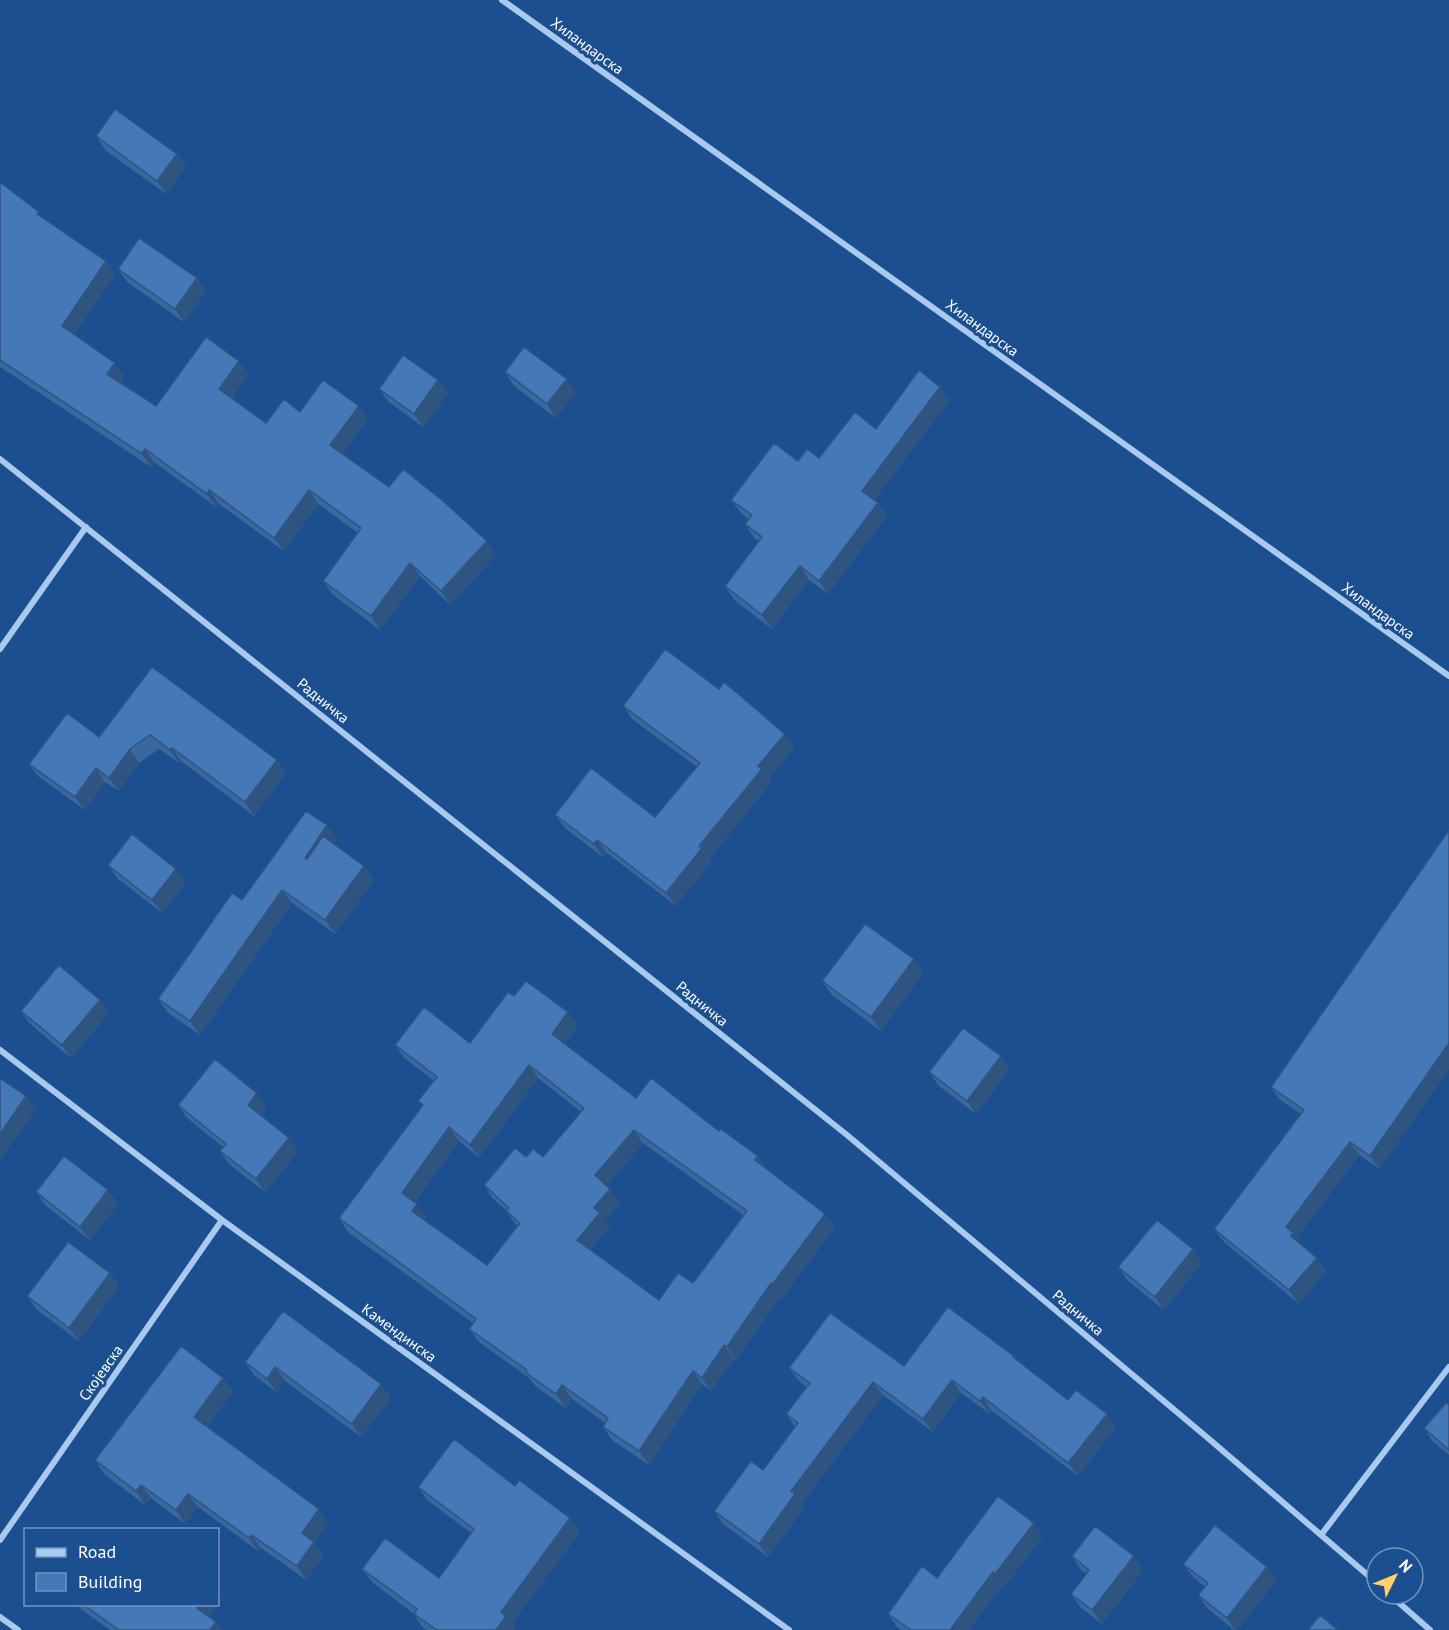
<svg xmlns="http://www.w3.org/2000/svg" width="1449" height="1630" font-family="'PT Sans',sans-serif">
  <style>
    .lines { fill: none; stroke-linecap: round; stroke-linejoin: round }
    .minor { stroke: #a9c9ee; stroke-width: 6 }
    .wall { fill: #3a679d; fill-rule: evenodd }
    .shaded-wall { fill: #305480 }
    .building { fill: #4478b7; stroke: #305480; stroke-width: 1.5; fill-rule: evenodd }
    .labels { text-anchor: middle; stroke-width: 6; stroke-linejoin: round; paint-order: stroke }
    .street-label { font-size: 15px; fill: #fff; stroke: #1b4f8f }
  </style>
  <rect width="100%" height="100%" fill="#1b4f8f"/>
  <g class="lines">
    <path class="minor" d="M 502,0 L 1449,676
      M 0,459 L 847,1135 L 1209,1439 L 1377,1583
      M 0,649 L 86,527
      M 0,1050 L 222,1220 L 789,1630
      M 1321,1535 L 1449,1367
      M 0,1540 L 222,1220
      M 1389,1594 L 1430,1630
      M 0,1617 L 18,1630"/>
  </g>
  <path class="wall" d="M 96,136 L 177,154 L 186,167 L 166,194 L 105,150 Z
    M 0,182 L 44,219 L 106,261 L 115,274 L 74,335 L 124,376 L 120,382 L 156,406 L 239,361 L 248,374 L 232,398 L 266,423 L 300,412 L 368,419 L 342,454 L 389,487 L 496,555 L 450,605 L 420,576 L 380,630 L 332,594 L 323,581 L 358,533 L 318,504 L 284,551 L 219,504 L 216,507 L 154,462 L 151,467 L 0,367 Z
    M 118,269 L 197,278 L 206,291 L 184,322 L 127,282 Z
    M 505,372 L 576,392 L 556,418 L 514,386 Z
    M 438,380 L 448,393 L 423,427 L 389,402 L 379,389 Z
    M 950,400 L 874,500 L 878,503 L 887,516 L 828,594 L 809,580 L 772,629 L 734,600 L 725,586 L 759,541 L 754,538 L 745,524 L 749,519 L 741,513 L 731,500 L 798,461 L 819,458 L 876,429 Z
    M 152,667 L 277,760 L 286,773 L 254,816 L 181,761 L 179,763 L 159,749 L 139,763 L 119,791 L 105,782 L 85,810 L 39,777 L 29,764 L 99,737 Z
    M 623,706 L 795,747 L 768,779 L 771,783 L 709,859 L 711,862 L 676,906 L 607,853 L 603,857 L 565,828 L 555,815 L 655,817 L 697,767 L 632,719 Z
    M 327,825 L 337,839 L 333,844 L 364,866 L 374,880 L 335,934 L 292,903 L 200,1035 L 168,1013 L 158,999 L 242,900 Z
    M 1449,830 L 1380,1169 L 1359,1155 L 1297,1238 L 1301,1244 L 1317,1258 L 1326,1271 L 1299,1304 L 1224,1242 L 1214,1229 L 1301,1114 L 1280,1100 L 1271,1087 Z
    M 108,865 L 186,882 L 162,913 L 117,878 Z
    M 914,959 L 923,973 L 881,1031 L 832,995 L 822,981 Z
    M 514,996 L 568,1012 L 578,1025 L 564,1044 L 636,1098 L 719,1131 L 758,1156 L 767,1169 L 825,1214 L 835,1227 L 782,1298 L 780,1297 L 736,1360 L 734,1359 L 711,1391 L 702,1384 L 649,1465 L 612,1440 L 603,1427 L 605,1423 L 572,1399 L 566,1408 L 535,1386 L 529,1378 L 479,1342 L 469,1329 L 473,1323 L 348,1232 L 339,1218 L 422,1106 L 418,1101 L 434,1081 L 404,1058 L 395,1045 L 470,1043 ZM 538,1078 L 581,1112 L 543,1157 L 526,1157 L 484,1185 L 493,1199 L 507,1211 L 506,1211 L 517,1226 L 487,1265 L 425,1220 L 427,1217 L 415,1202 L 459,1141 L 479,1158 ZM 643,1143 L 743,1215 L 693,1283 L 659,1300 L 590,1249 L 610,1226 L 605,1220 L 620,1203 L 606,1186 Z
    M 100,1000 L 109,1013 L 71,1058 L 30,1024 L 21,1011 Z
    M 1010,1069 L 976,1114 L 939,1086 L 929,1072 Z
    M 178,1105 L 267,1107 L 260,1115 L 298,1152 L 265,1192 L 229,1164 L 220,1151 L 223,1147 L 187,1118 Z
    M 108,1190 L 118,1204 L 90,1240 L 46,1206 L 36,1192 Z
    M 1202,1263 L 1164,1310 L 1128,1281 L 1118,1267 Z
    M 110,1273 L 119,1286 L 79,1341 L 37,1310 L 27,1296 Z
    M 1014,1356 L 1017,1360 L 1068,1400 L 1116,1427 L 1078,1476 L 992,1411 L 990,1414 L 961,1393 L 933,1432 L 883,1395 L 802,1503 L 805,1507 L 768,1557 L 723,1524 L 714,1511 L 763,1470 L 795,1427 L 786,1414 L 806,1387 L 799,1381 L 789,1368 L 904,1366 Z
    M 245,1362 L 381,1384 L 391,1398 L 361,1437 L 285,1381 L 276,1392 L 254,1375 Z
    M 223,1378 L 233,1392 L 207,1426 L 319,1509 L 328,1523 L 314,1542 L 324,1555 L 306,1580 L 261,1548 L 258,1551 L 198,1507 L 185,1524 L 151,1498 L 145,1505 L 104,1474 L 95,1460 Z
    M 1449,1405 L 1449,1455 L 1433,1442 L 1424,1428 Z
    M 515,1486 L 570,1518 L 580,1532 L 512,1623 L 516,1629 L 515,1630 L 426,1630 L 423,1628 L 414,1614 L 372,1582 L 362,1569 L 439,1578 L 471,1533 L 427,1500 L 418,1487 Z
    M 1043,1536 L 1004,1587 L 1002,1585 L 969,1630 L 901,1630 L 897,1627 L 888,1614 L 937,1578 Z
    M 1072,1556 L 1143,1570 L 1102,1624 L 1080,1607 L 1071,1594 L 1086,1574 L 1081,1570 Z
    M 1183,1564 L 1267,1567 L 1277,1580 L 1237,1630 L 1234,1630 L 1207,1608 L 1198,1595 L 1205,1587 L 1193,1577 Z
    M 218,1596 L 221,1600 L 209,1616 L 216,1622 L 222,1630 L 110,1630 L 82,1610 L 78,1605 L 218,1605 Z"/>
  <path class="shaded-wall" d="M 177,154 L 186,167 L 166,194 L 157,181 Z
    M 106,261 L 115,274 L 71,340 L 62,326 Z
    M 197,278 L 206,291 L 184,322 L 175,309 Z
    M 239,361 L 248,374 L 229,402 L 219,389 Z
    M 115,363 L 124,376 L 116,387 L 107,374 Z
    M 567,379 L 576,392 L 556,418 L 547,404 Z
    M 438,380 L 448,393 L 423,427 L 414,414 Z
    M 940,387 L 950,400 L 871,504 L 862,491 Z
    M 359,406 L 368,419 L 339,459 L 330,445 Z
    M 145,449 L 154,462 L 151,467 L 142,454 Z
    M 209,490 L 219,504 L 216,507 L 207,494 Z
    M 309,490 L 318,504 L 284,551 L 274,538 Z
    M 878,503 L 887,516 L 828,594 L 819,581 Z
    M 487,541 L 496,555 L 450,605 L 441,591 Z
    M 410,563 L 420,576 L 380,630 L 371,616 Z
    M 800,566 L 809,580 L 772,629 L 762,615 Z
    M 785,734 L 795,747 L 768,779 L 771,783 L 709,859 L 711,862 L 676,906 L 666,893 L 699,846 L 758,766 Z
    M 172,748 L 181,761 L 179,763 L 170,750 Z
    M 130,749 L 139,763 L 119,791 L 109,778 Z
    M 277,760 L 286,773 L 254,816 L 245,802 Z
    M 96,768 L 105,782 L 85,810 L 75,797 Z
    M 327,825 L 337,839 L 314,871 L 305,858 Z
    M 597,840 L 607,853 L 603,857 L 594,844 Z
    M 364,866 L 374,880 L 335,934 L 325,920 Z
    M 176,869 L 186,882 L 162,913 L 152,900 Z
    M 282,890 L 292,903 L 200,1035 L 190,1021 Z
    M 914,959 L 923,973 L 881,1031 L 871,1017 Z
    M 100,1000 L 109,1013 L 71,1058 L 62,1045 Z
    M 568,1012 L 578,1025 L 561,1047 L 552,1034 Z
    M 1449,1043 L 1449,1070 L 1380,1169 L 1370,1156 Z
    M 1001,1056 L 1010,1069 L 976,1114 L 967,1101 Z
    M 529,1065 L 538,1078 L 479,1158 L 470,1145 Z
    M 257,1093 L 267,1107 L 257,1118 L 248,1105 Z
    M 26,1096 L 36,1110 L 0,1161 L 0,1134 Z
    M 449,1127 L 459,1141 L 412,1206 L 402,1193 Z
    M 634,1130 L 643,1143 L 604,1188 L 595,1175 Z
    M 289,1138 L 298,1152 L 265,1192 L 256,1179 Z
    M 1350,1142 L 1359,1155 L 1297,1238 L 1302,1246 L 1291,1236 L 1286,1227 Z
    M 758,1156 L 767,1169 L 764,1174 L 755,1160 Z
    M 610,1189 L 620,1203 L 605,1220 L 610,1226 L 586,1253 L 577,1240 L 594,1208 Z
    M 108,1190 L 118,1204 L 90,1240 L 80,1227 Z
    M 417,1204 L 427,1217 L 422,1224 L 412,1211 Z
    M 825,1214 L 835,1227 L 782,1298 L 772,1285 Z
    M 1193,1249 L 1202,1263 L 1164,1310 L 1155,1297 Z
    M 1317,1258 L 1326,1271 L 1299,1304 L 1289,1290 Z
    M 110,1273 L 119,1286 L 79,1341 L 69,1328 Z
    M 771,1283 L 780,1297 L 736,1360 L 727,1347 Z
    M 724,1345 L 734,1359 L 711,1391 L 702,1378 Z
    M 275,1367 L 285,1381 L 276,1392 L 267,1379 Z
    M 693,1371 L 702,1384 L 649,1465 L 639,1451 Z
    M 223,1378 L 233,1392 L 204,1430 L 194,1417 Z
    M 952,1380 L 961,1393 L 933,1432 L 923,1419 Z
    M 873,1382 L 883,1395 L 802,1503 L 805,1507 L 768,1557 L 759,1544 L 791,1491 Z
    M 381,1384 L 391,1398 L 361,1437 L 352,1424 Z
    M 562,1385 L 572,1399 L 566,1408 L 556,1394 Z
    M 983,1397 L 992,1411 L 990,1414 L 980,1401 Z
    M 1107,1414 L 1116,1427 L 1078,1476 L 1068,1463 Z
    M 141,1485 L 151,1498 L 145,1505 L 136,1491 Z
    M 188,1494 L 198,1507 L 185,1524 L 176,1510 Z
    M 319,1509 L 328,1523 L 314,1542 L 324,1555 L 306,1580 L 297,1566 L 302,1533 Z
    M 570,1518 L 580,1532 L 512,1623 L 516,1629 L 515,1630 L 496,1630 L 501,1612 Z
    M 1034,1523 L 1043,1536 L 1004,1587 L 995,1574 Z
    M 251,1535 L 261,1548 L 258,1551 L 249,1538 Z
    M 1134,1556 L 1143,1570 L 1102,1624 L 1092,1610 Z
    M 1267,1567 L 1277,1580 L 1237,1630 L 1235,1630 L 1227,1618 Z
    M 993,1572 L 1002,1585 L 969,1630 L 950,1630 Z
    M 218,1596 L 221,1600 L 206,1621 L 197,1608 L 199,1605 L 218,1605 Z
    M 216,1622 L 222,1630 L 210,1630 Z"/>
  <path class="building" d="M 115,109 L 177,154 L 157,181 L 96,136 Z
    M 0,182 L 39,212 L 37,214 L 106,261 L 62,326 L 115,363 L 107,374 L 156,406 L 206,337 L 239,361 L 219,389 L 266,423 L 284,399 L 300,412 L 323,380 L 359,406 L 330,445 L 389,487 L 403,469 L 443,501 L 487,541 L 441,591 L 410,563 L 371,616 L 323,581 L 361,528 L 309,490 L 274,538 L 209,490 L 207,494 L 145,449 L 142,454 L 0,360 Z
    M 139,238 L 197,278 L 175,309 L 118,269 Z
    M 524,347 L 567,379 L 547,404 L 505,372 Z
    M 403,355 L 438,380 L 414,414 L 379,389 Z
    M 919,370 L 940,387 L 862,491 L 878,503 L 819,581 L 800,566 L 762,615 L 725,586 L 762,537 L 745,524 L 752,515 L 731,500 L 774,443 L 798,461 L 807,449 L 819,458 L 855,412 L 876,429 Z
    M 665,649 L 719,689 L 724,682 L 785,734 L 758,766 L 762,769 L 699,846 L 702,848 L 666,893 L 597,840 L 594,844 L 555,815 L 591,768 L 655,817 L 700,763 L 623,706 Z
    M 152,667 L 277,760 L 245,802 L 172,748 L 170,750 L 150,735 L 130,749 L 109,778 L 96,768 L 75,797 L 29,764 L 67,713 L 99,737 Z
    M 306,811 L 327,825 L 305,858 L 307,859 L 323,836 L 364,866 L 325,920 L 282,890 L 190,1021 L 158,999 L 232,893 L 242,900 Z
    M 1449,830 L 1449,1043 L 1370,1156 L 1350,1142 L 1286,1227 L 1293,1233 L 1291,1236 L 1317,1258 L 1289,1290 L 1214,1229 L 1304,1110 L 1271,1087 Z
    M 132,834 L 176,869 L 152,900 L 108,865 Z
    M 865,924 L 914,959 L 871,1017 L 822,981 Z
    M 59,965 L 100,1000 L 62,1045 L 21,1011 Z
    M 526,981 L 568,1012 L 552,1034 L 636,1098 L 651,1078 L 719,1131 L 721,1129 L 758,1156 L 755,1160 L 825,1214 L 772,1285 L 771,1283 L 727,1347 L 724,1345 L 702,1378 L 693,1371 L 639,1451 L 603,1427 L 608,1418 L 562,1385 L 556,1394 L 526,1373 L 527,1370 L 469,1329 L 476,1319 L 339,1218 L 423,1105 L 418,1101 L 437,1077 L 395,1045 L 424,1007 L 470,1043 L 508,992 L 514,996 ZM 529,1065 L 584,1108 L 543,1157 L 533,1149 L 526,1157 L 515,1148 L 484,1185 L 509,1208 L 506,1211 L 520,1223 L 487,1265 L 412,1211 L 417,1204 L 402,1193 L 449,1127 L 470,1145 ZM 634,1130 L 747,1211 L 693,1283 L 678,1273 L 659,1300 L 577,1240 L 600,1213 L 594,1208 L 610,1189 L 595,1175 Z
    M 963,1028 L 1001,1056 L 967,1101 L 929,1072 Z
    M 215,1059 L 257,1093 L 248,1105 L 289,1138 L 256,1179 L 220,1151 L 226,1144 L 178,1105 Z
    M 0,1078 L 26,1096 L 0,1134 Z
    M 64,1156 L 108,1190 L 80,1227 L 36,1192 Z
    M 1157,1220 L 1193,1249 L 1155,1297 L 1118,1267 Z
    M 68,1242 L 110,1273 L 69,1328 L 27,1296 Z
    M 948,1307 L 1014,1356 L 1013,1357 L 1068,1400 L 1076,1390 L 1107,1414 L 1068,1463 L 983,1397 L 980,1401 L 952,1380 L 923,1419 L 873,1382 L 791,1491 L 795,1494 L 759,1544 L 714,1511 L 751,1461 L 763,1470 L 798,1423 L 786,1414 L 810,1383 L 789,1368 L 830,1313 L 904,1366 Z
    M 283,1311 L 381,1384 L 352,1424 L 275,1367 L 267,1379 L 245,1362 Z
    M 181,1346 L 223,1378 L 194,1417 L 319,1509 L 302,1533 L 314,1542 L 297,1566 L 251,1535 L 249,1538 L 188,1494 L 176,1510 L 141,1485 L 136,1491 L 95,1460 Z
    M 1446,1403 L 1449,1405 L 1449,1450 L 1424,1428 Z
    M 454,1439 L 515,1486 L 519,1480 L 570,1518 L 501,1612 L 506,1616 L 496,1630 L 437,1630 L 414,1614 L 417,1609 L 362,1569 L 385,1538 L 439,1578 L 474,1529 L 418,1487 Z
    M 998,1496 L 1034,1523 L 995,1574 L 993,1572 L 950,1630 L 911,1630 L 888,1614 L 922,1566 L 937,1578 Z
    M 1215,1525 L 1267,1567 L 1227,1618 L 1198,1595 L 1208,1583 L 1183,1564 Z
    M 1095,1526 L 1134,1556 L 1092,1610 L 1071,1594 L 1089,1570 L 1072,1556 Z
    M 84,1605 L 199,1605 L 197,1608 L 216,1622 L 210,1630 L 119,1630 Z
    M 1320,1615 L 1338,1630 L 1308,1630 Z"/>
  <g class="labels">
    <g class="street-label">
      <text transform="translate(587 46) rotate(36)" y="5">Хиландарска</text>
      <text transform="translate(982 328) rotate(36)" y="5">Хиландарска</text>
      <text transform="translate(1378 611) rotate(36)" y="5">Хиландарска</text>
      <text transform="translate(323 701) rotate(39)" y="5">Радничка</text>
      <text transform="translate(702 1004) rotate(39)" y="5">Радничка</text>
      <text transform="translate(1078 1313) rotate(40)" y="5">Радничка</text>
      <text transform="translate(399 1333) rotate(36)" y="5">Камендинска</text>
      <text transform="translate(101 1373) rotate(-55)" y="5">Скојевска</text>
    </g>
  </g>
  <rect x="24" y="1528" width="195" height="78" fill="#1b4f8f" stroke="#7695bc" stroke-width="1.5"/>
  <rect x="36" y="1548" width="30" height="9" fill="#a9c9ee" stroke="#7695bc" stroke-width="1.5"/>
  <text x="78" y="1558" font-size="18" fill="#ffffff">Road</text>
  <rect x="36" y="1573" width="30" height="18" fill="#4478b7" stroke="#7695bc" stroke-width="1.5"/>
  <text x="78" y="1588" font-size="18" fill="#ffffff">Building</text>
  <g transform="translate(1395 1576) rotate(47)"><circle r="28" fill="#1b4f8f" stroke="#7695bc" stroke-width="1.5"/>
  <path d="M0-4.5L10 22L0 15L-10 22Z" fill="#ffd166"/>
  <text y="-9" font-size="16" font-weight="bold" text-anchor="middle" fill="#ffffff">N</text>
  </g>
</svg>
